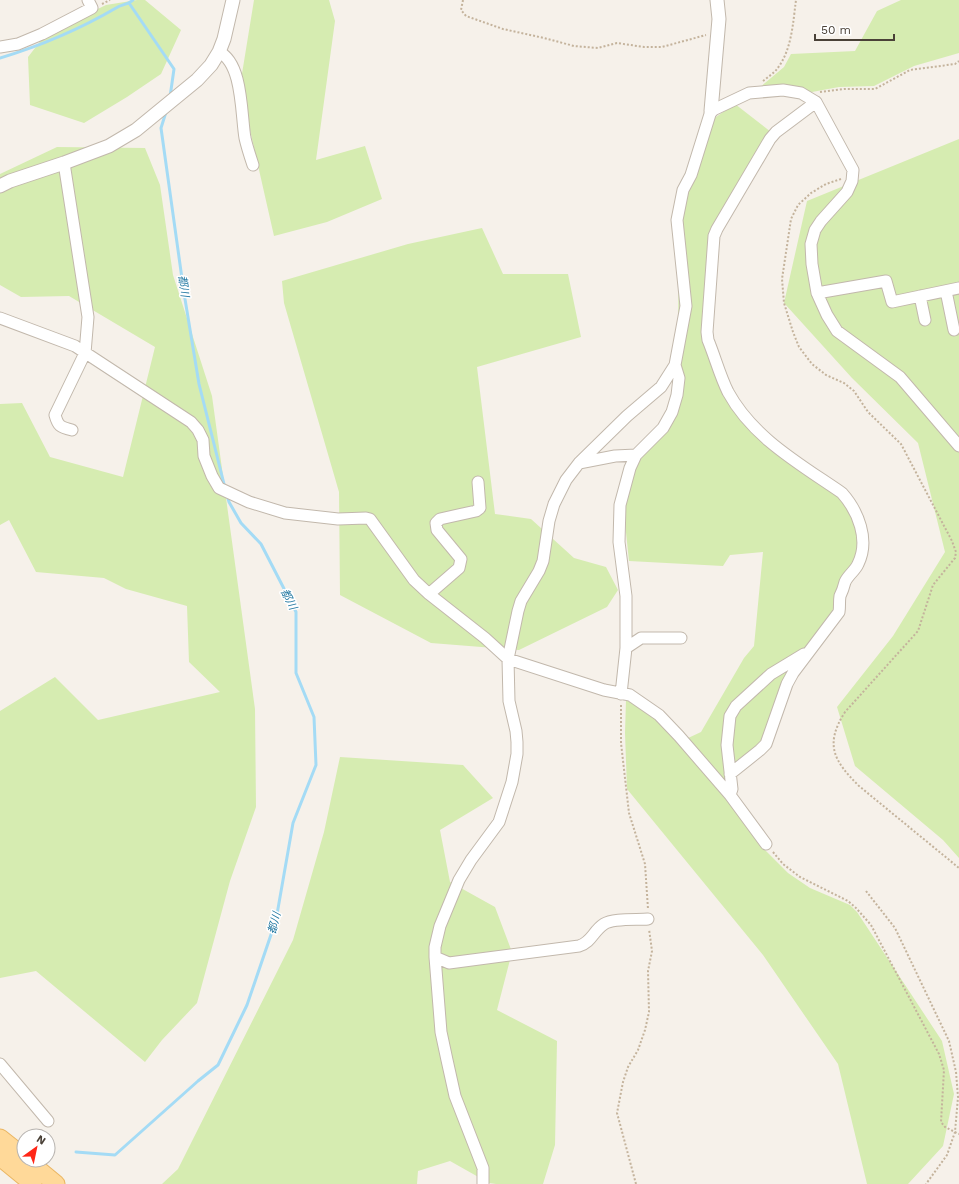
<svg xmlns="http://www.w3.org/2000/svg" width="959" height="1184" font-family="'Work Sans','Noto Sans JP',sans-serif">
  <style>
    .green { fill: #d6ecb1 }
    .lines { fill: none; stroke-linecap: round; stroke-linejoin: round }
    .stream { stroke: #a4dbf5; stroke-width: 3 }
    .minor-casing { stroke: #c2b8ac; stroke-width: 13 }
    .tertiary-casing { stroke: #c2b8ac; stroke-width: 15 }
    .primary-casing { stroke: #eab663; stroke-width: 19 }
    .path { stroke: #c4b39c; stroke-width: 2; stroke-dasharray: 2 2; stroke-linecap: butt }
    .minor { stroke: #fff; stroke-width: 11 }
    .tertiary { stroke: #fff; stroke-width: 13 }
    .primary { stroke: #ffd999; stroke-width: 17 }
    .labels { text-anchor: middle; stroke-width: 3; stroke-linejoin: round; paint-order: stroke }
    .water-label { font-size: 11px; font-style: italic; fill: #257aa3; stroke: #fff }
  </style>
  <rect width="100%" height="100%" fill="#f6f1ea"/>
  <path class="green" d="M 137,0 L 145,0 L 181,30 L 161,74 L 127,97 L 84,123 L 30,105 L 28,57 L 46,34 L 106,5 Z
    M 254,0 L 329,0 L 335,21 L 316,160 L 365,146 L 382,199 L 327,222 L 274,236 L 240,86 Z
    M 901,0 L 959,0 L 959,53 L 914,66 L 874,86 L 839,87 L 812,92 L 796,89 L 758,89 L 784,67 L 791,54 L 855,51 L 877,11 Z
    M 735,104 L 771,132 L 712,232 L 705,334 L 737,411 L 842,498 L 852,512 L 860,545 L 837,609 L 810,647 L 761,745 L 728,785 L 686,739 L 701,732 L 744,658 L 754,646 L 763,552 L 730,555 L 723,566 L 629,561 L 623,504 L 630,479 L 641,455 L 667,429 L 678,342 L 679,216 L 713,119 Z
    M 959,139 L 959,858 L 943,840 L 855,766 L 837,707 L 893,636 L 945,552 L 918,443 L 852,378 L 784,303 L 807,201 Z
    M 57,147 L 145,148 L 160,185 L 173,275 L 212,396 L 255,709 L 256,807 L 230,881 L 197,1003 L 162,1040 L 145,1062 L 36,971 L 0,978 L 0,711 L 55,677 L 98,720 L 220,692 L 189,662 L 187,606 L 126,589 L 104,578 L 36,572 L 9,520 L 0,525 L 0,404 L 22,403 L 50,457 L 123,477 L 155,347 L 69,296 L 21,297 L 0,285 L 0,174 Z
    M 482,228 L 503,274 L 568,274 L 581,337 L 477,367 L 495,514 L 531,519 L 574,558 L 606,567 L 618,590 L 607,607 L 519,650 L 431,643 L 340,595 L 339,492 L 284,303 L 282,281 L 408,244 Z
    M 626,700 L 649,712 L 714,781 L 762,847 L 788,873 L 810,888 L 850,905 L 857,912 L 942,1041 L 954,1094 L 943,1146 L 908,1184 L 867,1184 L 838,1064 L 763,955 L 627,789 L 625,733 Z
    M 340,757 L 463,765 L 493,798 L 440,830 L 450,882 L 495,907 L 512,952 L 497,1010 L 557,1041 L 555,1145 L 543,1184 L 496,1184 L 489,1183 L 450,1161 L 418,1171 L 417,1184 L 162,1184 L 178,1169 L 293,940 L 324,832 Z"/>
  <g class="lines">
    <path class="stream" d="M 129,3 L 174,69 L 170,97
      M 0,58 C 40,46 80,29 116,8 C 122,4 128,5 133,0
      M 166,112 L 161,128 L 184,293 L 199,384 L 225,488
      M 76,1152 L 115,1155 L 198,1081 L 218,1065 L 247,1005 L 276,920 L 293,823 L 316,765 L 314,717 L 296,673 L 296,612 L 261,544 L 241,523 L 229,502 L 227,495"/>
    <g class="minor-casing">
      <path id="minor" d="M 0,47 L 18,44 L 42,34 L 92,8 L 88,0
        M 219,52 C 243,63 241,115 245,138 C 247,147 250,156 253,165
        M 64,163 L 88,317 L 85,353 L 55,415 C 58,426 60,427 72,430
        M 946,291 L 954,330
        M 817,293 L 886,281 L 892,302 L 959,288
        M 920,296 L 925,320
        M 0,318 L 75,346 L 191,422 L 198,430 L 203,440 L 204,456 L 212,476 L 219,488 L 249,502 L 285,513 L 338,519 L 366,518 L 370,519 L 414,580 L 429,594 L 485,638 L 508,659 L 604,690 L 630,695 L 659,715 L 679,736 L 730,795 L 766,844
        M 579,463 L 615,456 L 636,455
        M 429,594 L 459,568 L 461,559 L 437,530 L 436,523 L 440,519 L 476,511 L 480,508 L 478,482
        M 626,648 L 641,638 L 681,638
        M 621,694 L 626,648 L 626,596 L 619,542 L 620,505 L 630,468 L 636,455 L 663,428 L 672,412 L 677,395 L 679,378 L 675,365
        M 730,774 L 760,750 L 766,744 L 787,684 L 793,673 L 839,612 C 840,606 839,602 840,596 C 842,592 844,586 845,582 C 848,575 855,571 858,564 C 870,540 858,511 842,493 C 800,464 753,438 728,392 C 720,376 715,357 708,340 L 707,332 L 714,236 L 717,229 L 770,139 L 776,132 L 816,102
        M 730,795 L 732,789 L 727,745 L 730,716 L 736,706 L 771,674 L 804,654
        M 435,957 L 449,963 L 579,946 C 592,942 593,931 604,924 C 613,918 637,920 648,919
        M 0,1064 L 48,1121
        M 483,1184 L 483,1168 L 455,1096 L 447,1060 L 441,1032 L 435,957 L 435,947 L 440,926 L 459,880 L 471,860 L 499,822 L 512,782 L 517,754 L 517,742 L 516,731 L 509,701 L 508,659 L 518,611 L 521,601 L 539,571 L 543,561 L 549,521 L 554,504 L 566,480 L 579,463 L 627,416 L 661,387 L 675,365 L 686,306 L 677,220 L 683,190 L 691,175 L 711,111 L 749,93 L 783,90 L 801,93 L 816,102 L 853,170 L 852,181 L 847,192 L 821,221 L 815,230 L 811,244 L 812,264 L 817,293 L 827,315 L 837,331 L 900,377 L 959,446"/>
    </g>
    <g class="tertiary-casing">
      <path id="tertiary" d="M 711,111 L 719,19 L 717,0
        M 0,186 L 10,181 L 64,163 L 109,146 L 136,130 L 197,80 L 211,65 L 219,52 L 224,39 L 233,0"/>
    </g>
    <g class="primary-casing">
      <path id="primary" d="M 0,1138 L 24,1157
        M 0,1157 L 33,1184
        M 27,1160 L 56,1184"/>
    </g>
    <path class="path" d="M 463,0 L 461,10 L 466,16 L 503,29 L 544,38 L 574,46 L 598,48 L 617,43 L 644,47 L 662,47 L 706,35
      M 102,4 L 110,0
      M 763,81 C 768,77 774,73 777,69 C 792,50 793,22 796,0
      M 820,92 L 844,89 L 875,89 L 910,70 L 955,64 L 959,61
      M 841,179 L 826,184 L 811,193 L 798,205 L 791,219 L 782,279 L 784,303 L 793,332 L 799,347 L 812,364 L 826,375 L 844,383 L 854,391 L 868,412 L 901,444 L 952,541 L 956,552 L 955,558 L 933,585 L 918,631 L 845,712 C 824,745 834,761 859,786 L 959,868
      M 621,705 L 621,743 L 629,813 L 645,864 L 648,909
      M 773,852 L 783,864 L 800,877 L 848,901 L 856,908 L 871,925 L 939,1054 L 944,1070 L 941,1122 L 945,1127 L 959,1134
      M 866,891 L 895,928 L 949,1041 L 956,1072 L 958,1097 L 955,1132 L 947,1155 L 926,1184
      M 636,1184 L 617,1113 L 623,1082 L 628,1067 L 638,1050 L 645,1030 L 649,1012 L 648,971 L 652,951 L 649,929"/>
    <use href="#minor" class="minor"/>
    <use href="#tertiary" class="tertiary"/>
    <use href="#primary" class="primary"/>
  </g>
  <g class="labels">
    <g class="water-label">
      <text transform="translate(184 286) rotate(82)" y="4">都川</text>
      <text transform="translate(289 599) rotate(63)" y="4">都川</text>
      <text transform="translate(274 923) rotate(-75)" y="4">都川</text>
    </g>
  </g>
  <g transform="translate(36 1148) rotate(33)"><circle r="19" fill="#ffffff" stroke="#b7b3af"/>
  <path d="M0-3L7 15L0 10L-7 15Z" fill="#ff2617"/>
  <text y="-6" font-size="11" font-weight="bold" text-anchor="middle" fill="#4a4137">N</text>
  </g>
  <path d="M815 34v6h79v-6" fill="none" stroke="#4a4137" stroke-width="2"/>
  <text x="821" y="34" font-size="12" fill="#4a4137" stroke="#ffffff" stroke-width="3" paint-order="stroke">50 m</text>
</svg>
